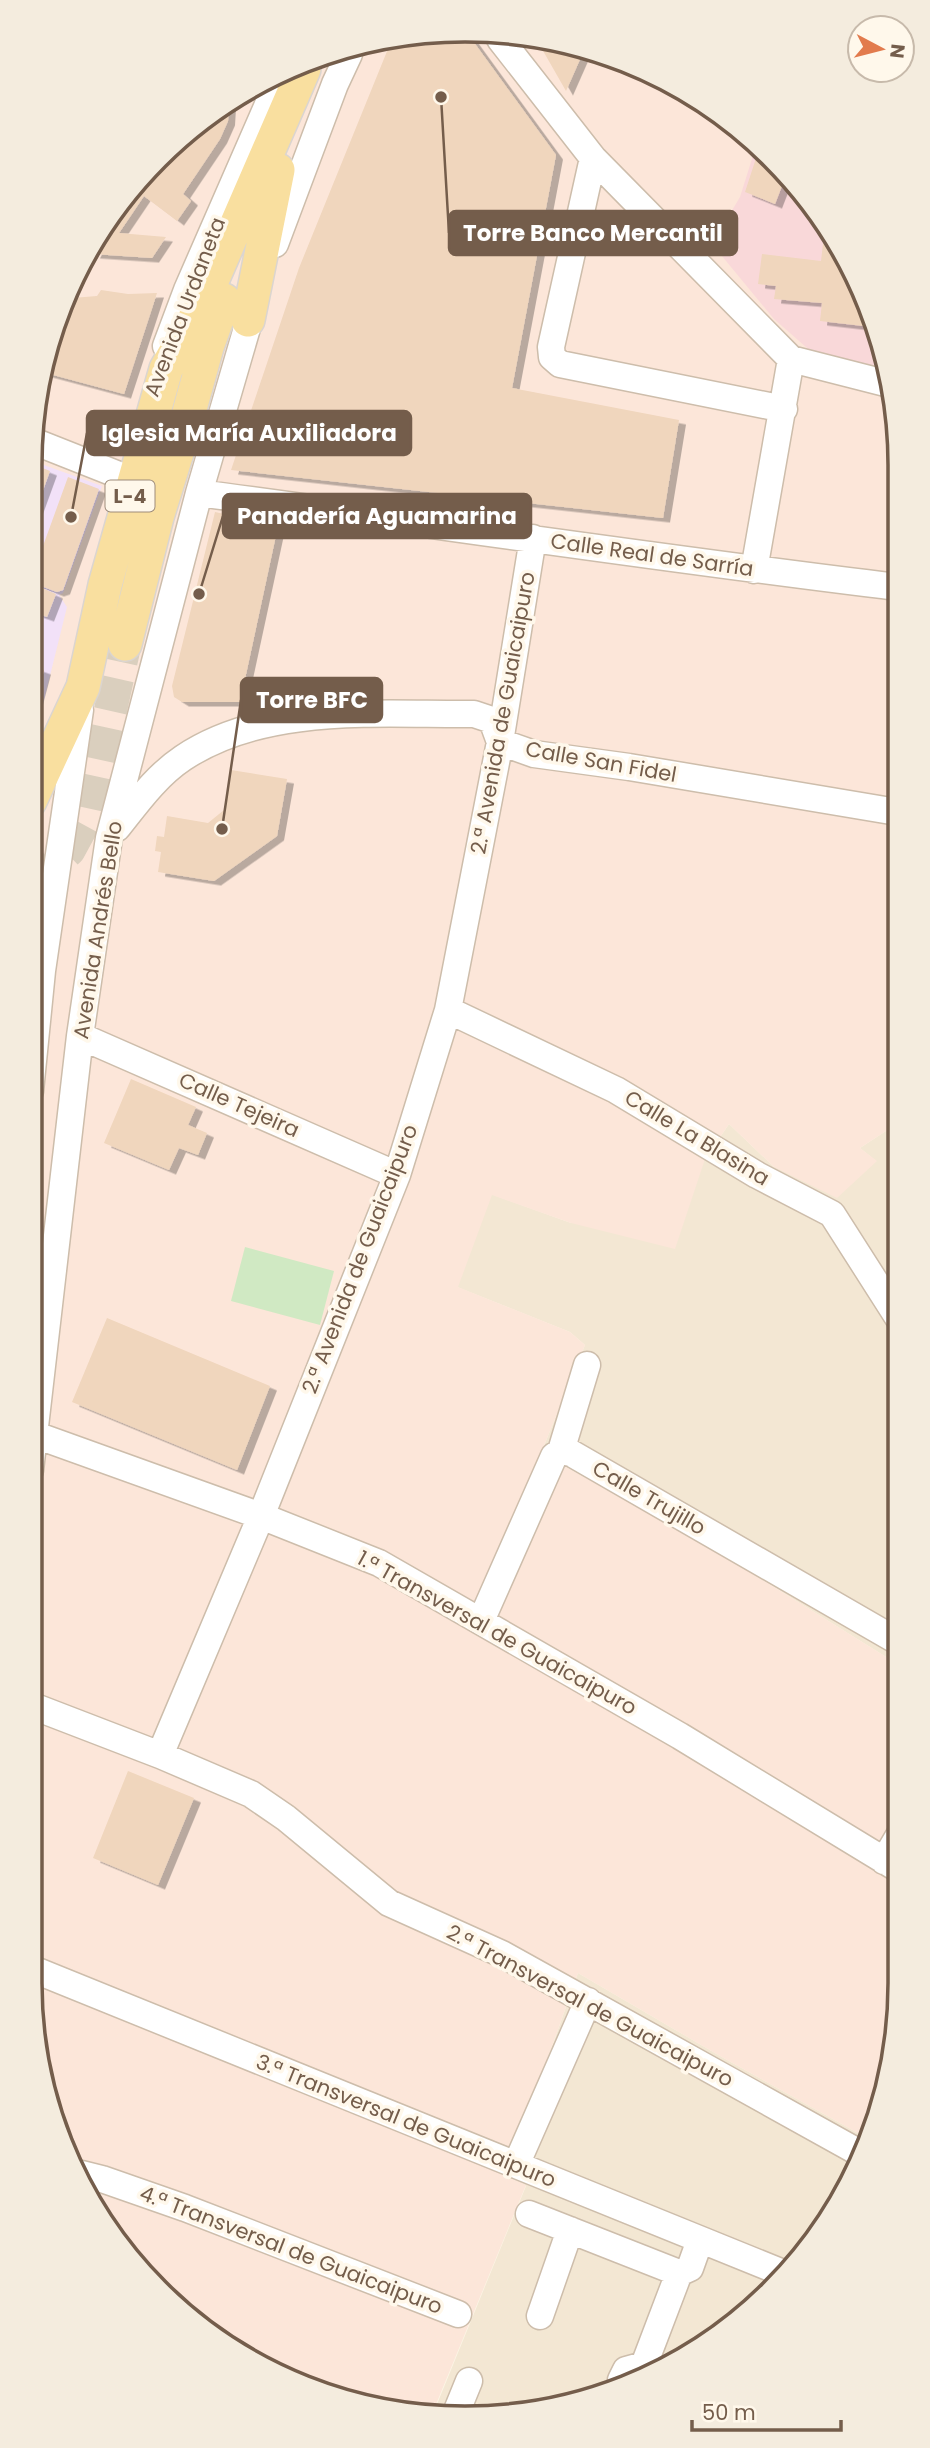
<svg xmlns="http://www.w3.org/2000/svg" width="930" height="2448" font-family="Poppins,sans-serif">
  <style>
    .residential { fill: #f3e7d3 }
    .commercial { fill: #fce6d9 }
    .education { fill: #f2e1f8 }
    .medical { fill: #f9d8d9 }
    .green { fill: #d0e9c3 }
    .building { fill: #f0d6bd; filter: url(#shadow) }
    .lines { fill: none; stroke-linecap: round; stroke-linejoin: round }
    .major-tunnel { stroke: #dacfbe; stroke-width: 33; stroke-dasharray: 33 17; stroke-linecap: butt }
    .minor-casing { stroke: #cdbdab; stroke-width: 29 }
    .major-casing { stroke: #dbd5d0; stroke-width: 36 }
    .minor { stroke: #fff; stroke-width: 26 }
    .major { stroke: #f9df9f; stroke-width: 33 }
    .labels { text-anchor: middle; stroke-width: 7; stroke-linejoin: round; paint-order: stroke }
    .shield { fill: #fff8eb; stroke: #9e8c7b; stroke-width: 2 }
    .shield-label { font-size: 19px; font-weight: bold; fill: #745d4b }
    .street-label { font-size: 21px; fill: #745d4b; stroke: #fff8eb }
    .rim { fill: none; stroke: #745d4b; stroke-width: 3.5 }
    .leader { fill: none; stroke: #745d4b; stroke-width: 2.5 }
    .callout-dot { fill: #745d4b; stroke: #fff8eb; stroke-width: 2.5 }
    .callout { fill: #745d4b; stroke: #745d4b; stroke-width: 2.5 }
    .callout-label { font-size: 23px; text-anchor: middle; font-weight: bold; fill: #fff }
  </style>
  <defs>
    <filter id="shadow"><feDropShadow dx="7" dy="4.5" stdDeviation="0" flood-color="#0004"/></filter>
  </defs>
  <rect width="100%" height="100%" fill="#fcf5e5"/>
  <path class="residential" d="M 898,1123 L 899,1665 L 715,1550 L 541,1453 L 585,1345 L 570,1332 L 457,1287 L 491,1194 L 571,1223 L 705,1159 L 729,1124 L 774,1167 L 876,1161 L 860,1148 Z
    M 578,1973 L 720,2056 L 865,2137 L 811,2248 L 706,2345 L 550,2410 L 433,2414 L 526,2186 L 506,2177 Z"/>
  <path class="commercial" d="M 409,33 L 578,45 L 706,103 L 792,178 L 856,273 L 896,408 L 898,1123 L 860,1148 L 877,1161 L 837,1198 L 774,1167 L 729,1124 L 705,1159 L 675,1249 L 571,1223 L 492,1195 L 458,1287 L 570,1332 L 585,1345 L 541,1453 L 715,1550 L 899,1665 L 900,1983 L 885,2096 L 865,2137 L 720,2056 L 578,1973 L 506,2176 L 526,2185 L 432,2414 L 408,2414 L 248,2360 L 138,2270 L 53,2123 L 30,1983 L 30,465 L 45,352 L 120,200 L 248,88 Z"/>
  <path class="education" d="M 30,460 L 102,486 L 63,593 L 59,595 L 67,607 L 43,704 L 30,744 Z"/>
  <path class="medical" d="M 756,146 L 792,178 L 856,273 L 885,370 L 815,355 L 774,319 L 712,244 L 740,197 Z"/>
  <path class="green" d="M 245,1247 L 334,1271 L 320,1325 L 231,1301 Z"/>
  <path class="building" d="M 409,33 L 470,37 L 556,155 L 512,388 L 679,420 L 663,518 L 231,470 L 299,268 L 392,39 Z
    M 538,42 L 578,45 L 585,48 L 566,91 Z
    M 229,104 L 228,121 L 220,139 L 183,194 L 191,201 L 177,221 L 144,196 L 119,233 L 166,237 L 152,258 L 93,254 L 120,200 Z
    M 759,149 L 787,173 L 775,204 L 745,192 Z
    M 825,226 L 856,273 L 872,327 L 820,321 L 822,303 L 774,299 L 776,286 L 758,284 L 762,254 L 821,261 Z
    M 101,290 L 128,294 L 157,293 L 124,394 L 42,372 L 45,352 L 72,298 L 97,296 Z
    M 30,463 L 50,471 L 30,526 Z
    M 68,477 L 99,489 L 63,590 L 57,592 L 30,582 L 30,542 L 43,546 Z
    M 215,512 L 278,526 L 240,702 L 182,702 L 174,697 L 172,686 Z
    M 30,583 L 56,594 L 47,617 L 30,611 Z
    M 30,665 L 44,670 L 31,719 L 30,719 Z
    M 231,770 L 287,779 L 277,836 L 214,881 L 158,872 L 161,852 L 155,851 L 157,836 L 164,837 L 167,816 L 208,823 L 224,810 Z
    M 131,1079 L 196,1107 L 188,1125 L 207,1133 L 198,1155 L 179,1148 L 169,1170 L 104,1143 Z
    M 107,1318 L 270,1386 L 237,1470 L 72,1402 Z
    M 128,1771 L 194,1798 L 158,1885 L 93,1858 Z"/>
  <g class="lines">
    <path class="major-tunnel" d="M 30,887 L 69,850 L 87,817 L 125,644"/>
    <g class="minor-casing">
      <path id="minor" d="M 500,39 L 593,158 L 791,359 L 889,384
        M 593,158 L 551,347 L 552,357 L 560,364 L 784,409
        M 275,244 L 335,84 L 349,54
        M 166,346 L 187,290 L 280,77
        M 33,441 L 129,479
        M 199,493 C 431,524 664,559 897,587
        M 754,570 L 791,359
        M 117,828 C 137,803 156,776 183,758 C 265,703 379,715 474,714 L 492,720 L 500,742 L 534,754 L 629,767 L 897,812
        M 448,1010 L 616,1090 L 757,1175 L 832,1214 L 899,1319
        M 80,1036 L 397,1175
        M 30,1091 L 42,971 L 80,710
        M 30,1433 L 261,1516 L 379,1563 L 680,1736 L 900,1870
        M 561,1451 L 587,1365
        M 30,1470 L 80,1036 L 109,838 L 199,493 L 254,304
        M 481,1621 L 554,1456 L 561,1451 L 571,1453 L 899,1642
        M 30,1705 L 160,1755 L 251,1794 L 286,1818 L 389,1903 L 502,1954 L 858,2152
        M 160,1755 L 261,1516 L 397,1175 L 448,1010 L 500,742 L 533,538
        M 884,1861 L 900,1834
        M 30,1968 L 783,2273
        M 516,2165 L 588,2001
        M 82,2174 L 102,2179 L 185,2208 L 458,2314
        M 529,2214 L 679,2273
        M 540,2316 L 570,2230
        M 621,2380 L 626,2370 L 644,2365 L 679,2273 L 690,2268 L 700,2240
        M 456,2413 L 469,2381"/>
    </g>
    <g class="major-casing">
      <path id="major" d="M 248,320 L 278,170
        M 125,644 L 157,517 L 185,427 L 207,347 L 224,300
        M 30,801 L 83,687 L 105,585 L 166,369 L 198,313 L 304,69"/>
    </g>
    <use href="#minor" class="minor"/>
    <use href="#major" class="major"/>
  </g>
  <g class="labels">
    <rect class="shield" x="105.5" y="480.5" width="49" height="31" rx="5"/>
    <g class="shield-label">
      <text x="130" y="503">L-4</text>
    </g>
    <g class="street-label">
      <text transform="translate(185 307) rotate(-69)" y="7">Avenida Urdaneta</text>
      <text transform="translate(652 555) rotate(8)" y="7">Calle Real de Sarría</text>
      <text transform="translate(503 713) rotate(-80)" y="7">2.ª Avenida de Guaicaipuro</text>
      <text transform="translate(601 762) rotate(10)" y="7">Calle San Fidel</text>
      <text transform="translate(98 930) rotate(-81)" y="7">Avenida Andrés Bello</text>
      <text transform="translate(239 1105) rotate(24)" y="7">Calle Tejeira</text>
      <text transform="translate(697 1138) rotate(31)" y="7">Calle La Blasina</text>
      <text transform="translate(360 1259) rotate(-69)" y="7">2.ª Avenida de Guaicaipuro</text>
      <text transform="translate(649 1498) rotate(30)" y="7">Calle Trujillo</text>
      <text transform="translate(497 1633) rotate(29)" y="7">1.ª Transversal de Guaicaipuro</text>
      <text transform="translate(590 2006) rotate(28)" y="7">2.ª Transversal de Guaicaipuro</text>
      <text transform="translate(406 2121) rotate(22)" y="7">3.ª Transversal de Guaicaipuro</text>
      <text transform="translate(291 2250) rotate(21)" y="7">4.ª Transversal de Guaicaipuro</text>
    </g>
  </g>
  <path d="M0 0H930V2448H0ZM465 42H465A423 423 0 0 1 888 465V1983A423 423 0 0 1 465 2406H465A423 423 0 0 1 42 1983V465A423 423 0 0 1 465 42Z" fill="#f4ecde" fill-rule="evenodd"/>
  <path class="rim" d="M465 42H465A423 423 0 0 1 888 465V1983A423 423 0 0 1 465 2406H465A423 423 0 0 1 42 1983V465A423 423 0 0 1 465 42Z"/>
  <path class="leader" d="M441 97L449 233M71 517L87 433M199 594L223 516M222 829L241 700"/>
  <g class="callout-dot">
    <circle cx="441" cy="97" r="7"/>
    <circle cx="71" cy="517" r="7"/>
    <circle cx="199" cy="594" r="7"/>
    <circle cx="222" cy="829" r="7"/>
  </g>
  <g class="callout">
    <rect x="449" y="211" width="288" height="44" rx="7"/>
    <rect x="87" y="411" width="324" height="44" rx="7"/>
    <rect x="223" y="494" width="308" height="44" rx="7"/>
    <rect x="241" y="678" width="141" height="44" rx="7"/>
  </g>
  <g class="callout-label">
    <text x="593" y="241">Torre Banco Mercantil</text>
    <text x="249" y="441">Iglesia María Auxiliadora</text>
    <text x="377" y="524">Panadería Aguamarina</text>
    <text x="312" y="708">Torre BFC</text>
  </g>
  <g transform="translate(881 49) rotate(97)"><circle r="33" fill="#fff8eb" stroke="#c7baab" stroke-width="2"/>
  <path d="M0-5L12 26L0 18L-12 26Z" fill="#e27b4d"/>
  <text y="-10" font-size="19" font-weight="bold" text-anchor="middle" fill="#745d4b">N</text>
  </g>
  <path d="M692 2420v10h149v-10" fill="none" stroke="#745d4b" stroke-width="3.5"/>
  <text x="702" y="2420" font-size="21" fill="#745d4b" stroke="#fff8eb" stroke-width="5" paint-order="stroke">50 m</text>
</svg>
